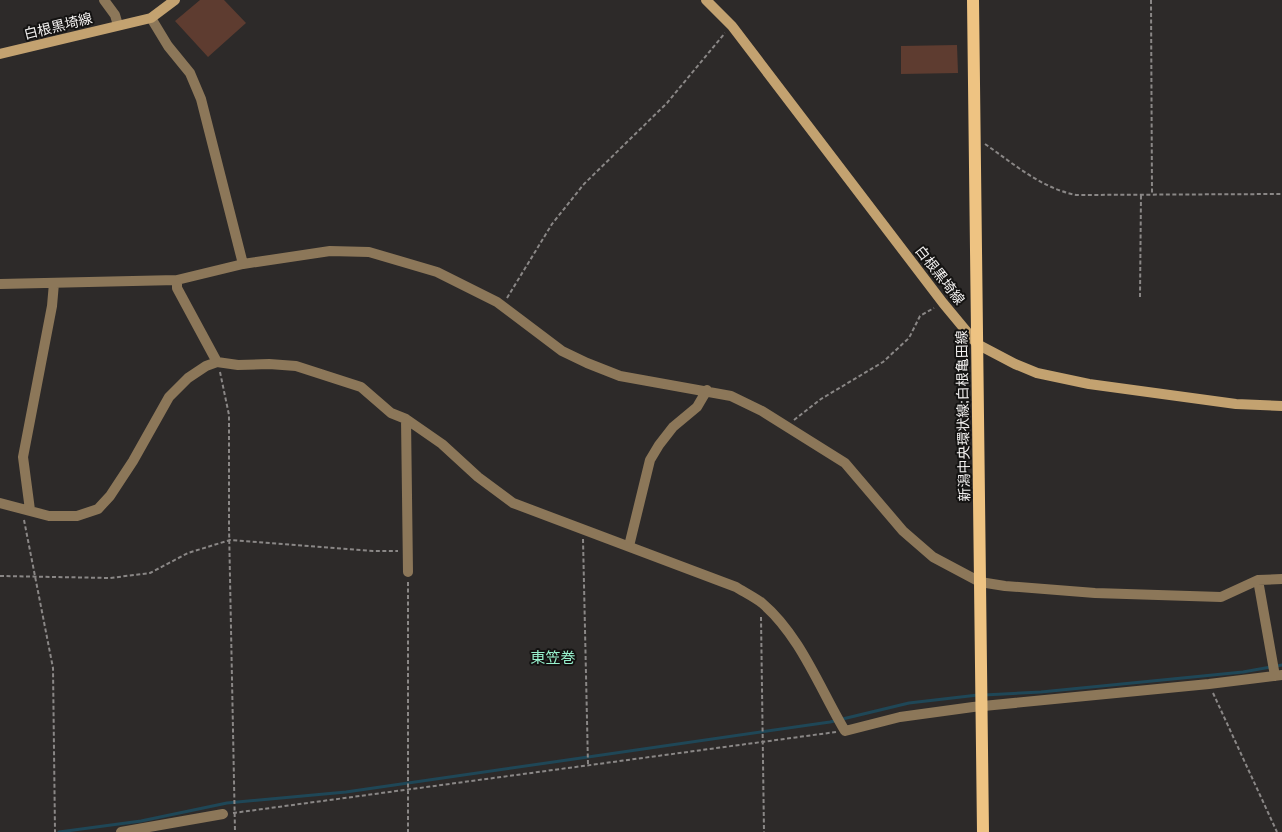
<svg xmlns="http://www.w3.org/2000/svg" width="1282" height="832" font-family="'Nunito Sans','Noto Sans JP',sans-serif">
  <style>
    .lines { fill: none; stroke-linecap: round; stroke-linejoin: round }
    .stream { stroke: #1f4757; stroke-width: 3 }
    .building { fill: #5e3c30 }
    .path { stroke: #8a8786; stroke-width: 2; stroke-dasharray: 4 2.5; stroke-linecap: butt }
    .street { stroke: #8c7759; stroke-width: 10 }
    .secondary { stroke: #c3a270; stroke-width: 10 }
    .primary { stroke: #eec382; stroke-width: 12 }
    .labels { text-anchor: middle; stroke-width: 4; stroke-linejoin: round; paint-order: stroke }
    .street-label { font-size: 14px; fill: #f3f1f0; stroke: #141312 }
    .neighbourhood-label { font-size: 15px; fill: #97f1cd; stroke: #141312 }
  </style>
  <rect width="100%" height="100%" fill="#2d2a29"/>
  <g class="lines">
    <path class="stream" d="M 984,695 L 1041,692 L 1243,672 L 1282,665
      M 59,832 L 141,821 L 227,803 L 346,792 L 830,722 L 909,703 L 978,695"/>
  </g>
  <path class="building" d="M 200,0 L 224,0 L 246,23 L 208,57 L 175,21 Z
    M 957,45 L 958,73 L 901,74 L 901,46 Z"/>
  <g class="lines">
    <path class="path" d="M 1151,0 L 1152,193
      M 985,144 C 1014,164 1041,188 1076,195 L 1282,194
      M 1140,297 L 1141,194
      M 507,298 L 552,224 L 584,184 L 667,103 L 725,33
      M 220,372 L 229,415 L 229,527 L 235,832
      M 794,420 L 821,399 L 883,362 L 909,338 L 920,316 L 934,308
      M 24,520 L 53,668 L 55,832
      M 583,539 L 588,765
      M 0,576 L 110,578 L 150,573 L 188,553 L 230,540 L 373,551 L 398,551
      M 408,582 L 408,832
      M 761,617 L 764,832
      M 1213,693 L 1277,832
      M 233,813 L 836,732"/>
    <path class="street" d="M 104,0 L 115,15 L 118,25
      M 151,18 L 168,46 L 190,73 L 201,99 L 243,264
      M 177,280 L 177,288 L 217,362
      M 0,284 L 177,280 L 243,264 L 330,251 L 369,252 L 437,272 L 497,302 L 562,351 L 587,363 L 620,376 L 731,396 L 762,411 L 845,463 L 903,531 L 933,557 L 980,582 L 1005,586 L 1095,593 L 1221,597 L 1258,580 L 1282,579
      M 406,419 L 408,572
      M 0,503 L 49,516 L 77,516 L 98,509 L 110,496 L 133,461 L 169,397 L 188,378 L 206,366 L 217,362 L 238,365 L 269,364 L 296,366 L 361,387 L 391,413 L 406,419 L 442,444 L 478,477 L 513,503 L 736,587 C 744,592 754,597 762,603 C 800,635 820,689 845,731 L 900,717 L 973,707 L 1209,684 L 1282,675
      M 30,510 L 23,457 L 52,306 L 54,283
      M 629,546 L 650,460 L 659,445 L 673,427 L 697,407 L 707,390
      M 1258,580 L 1275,676
      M 121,832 L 223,814"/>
    <path class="secondary" d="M 706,0 L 732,26 L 943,303 L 977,344 L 1015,364 L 1037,373 L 1089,384 L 1236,404 L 1282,406
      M 0,54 L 151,18 L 175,0"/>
    <path class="primary" d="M 973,0 L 983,832"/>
  </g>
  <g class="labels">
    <g class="street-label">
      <text transform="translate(58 26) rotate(-14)" y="5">白根黒埼線</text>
      <text transform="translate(940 275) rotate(52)" y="5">白根黒埼線</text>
      <text transform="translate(963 416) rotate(-91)" y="5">新潟中央環状線;白根亀田線</text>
    </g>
    <g class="neighbourhood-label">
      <text x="553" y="663">東笠巻</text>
    </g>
  </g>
</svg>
